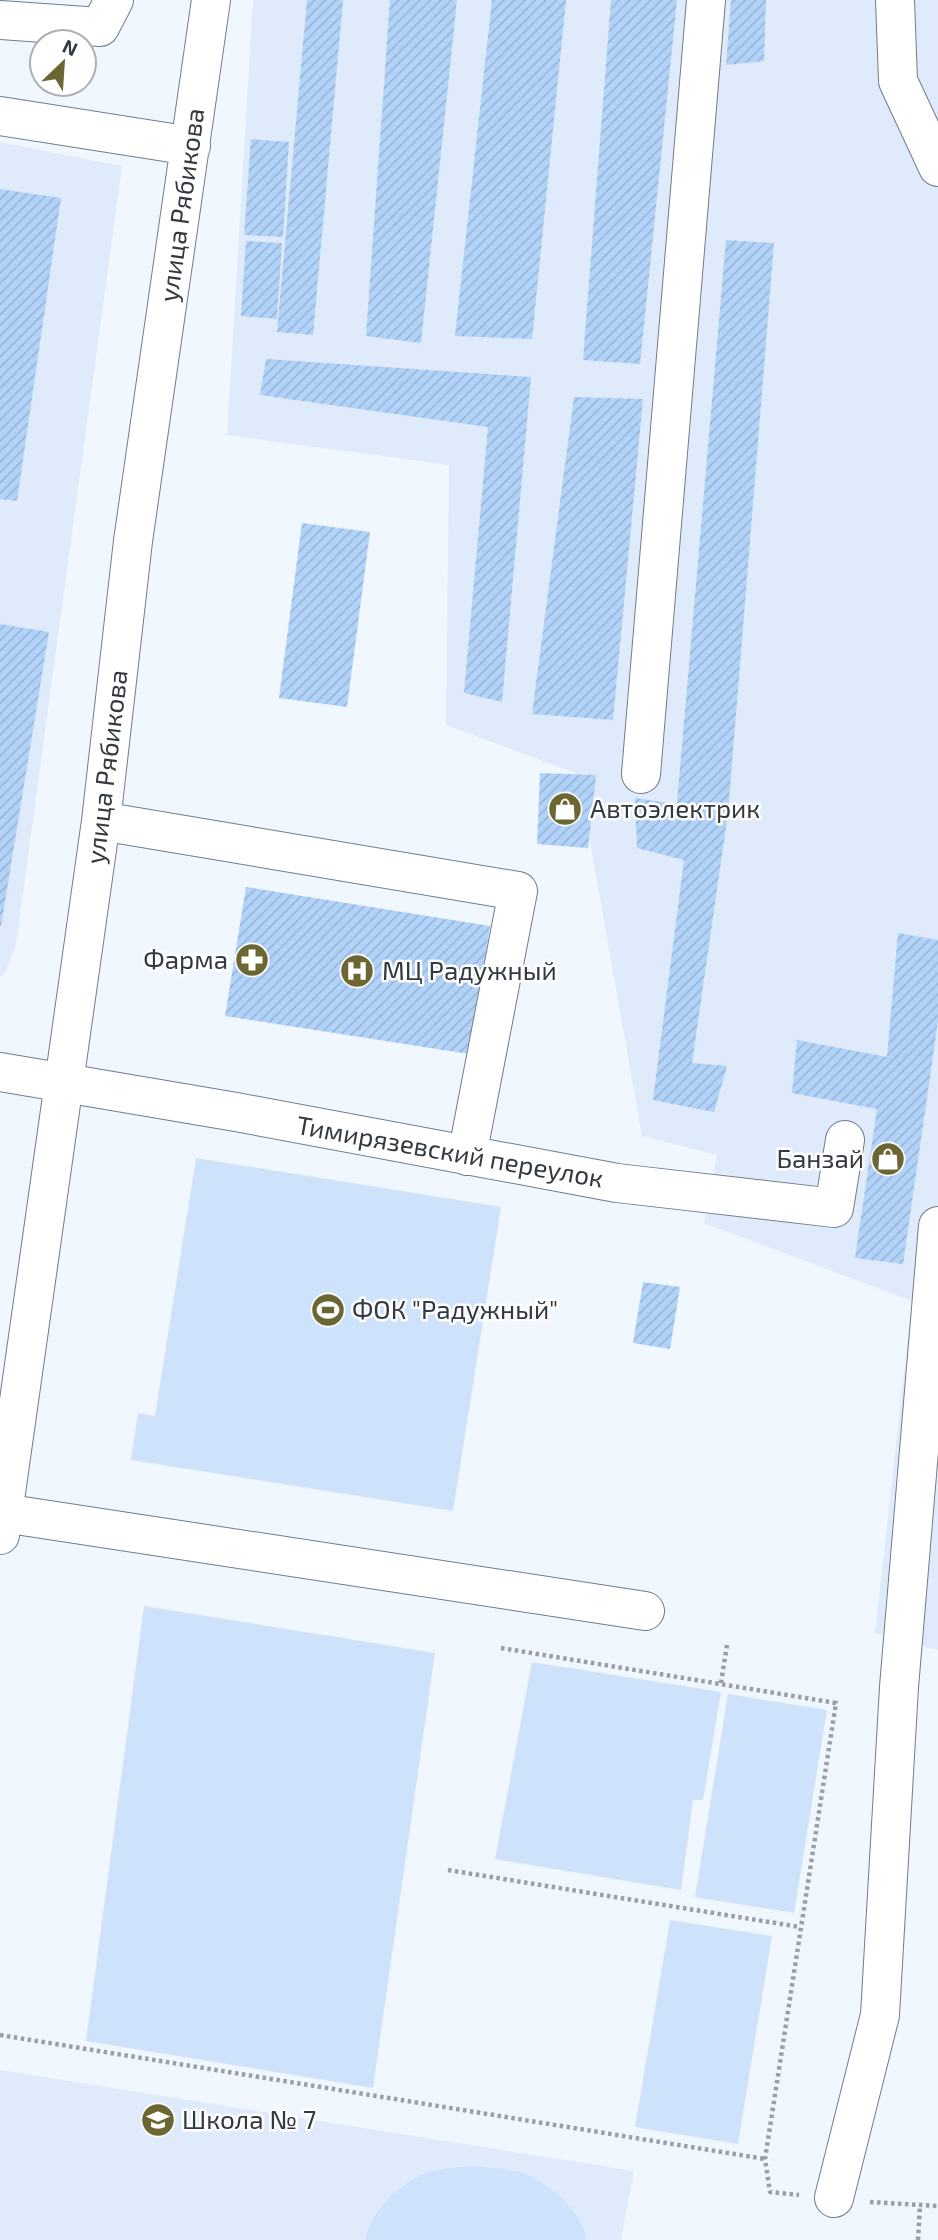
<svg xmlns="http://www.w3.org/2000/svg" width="938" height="2240" font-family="'Exo 2',sans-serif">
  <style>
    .built { fill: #dfebfa }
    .grass { fill: #cee2fb }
    .building { fill: url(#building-hatch) }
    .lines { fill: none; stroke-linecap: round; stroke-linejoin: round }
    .minor-casing { stroke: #6e7d8d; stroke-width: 40 }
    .path { stroke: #999fa7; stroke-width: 4.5; stroke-dasharray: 3.5 3.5; stroke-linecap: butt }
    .minor { stroke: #fff; stroke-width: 38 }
    .labels { text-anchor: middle; stroke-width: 5; stroke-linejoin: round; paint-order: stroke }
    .street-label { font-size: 26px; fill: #333940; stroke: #fff }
    .poi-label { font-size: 26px; fill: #333940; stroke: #fff; text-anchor: start }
  </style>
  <defs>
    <pattern id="building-hatch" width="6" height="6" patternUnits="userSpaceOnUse" patternTransform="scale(1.75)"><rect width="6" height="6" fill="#b2d3f9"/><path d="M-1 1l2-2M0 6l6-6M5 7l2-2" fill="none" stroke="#9ab6d6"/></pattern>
  </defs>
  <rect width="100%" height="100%" fill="#f1f7ff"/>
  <path class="built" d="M 253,0 L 938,0 L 938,1650 L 875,1633 L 912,1301 L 704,1223 L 717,1155 L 642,1136 L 578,774 L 446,725 L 449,465 L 227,435 Z
    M 0,142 L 122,166 L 16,945 L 5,973 L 0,977 Z
    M 0,2070 L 634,2171 L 621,2240 L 0,2240 Z"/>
  <path class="grass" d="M 196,1158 L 501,1207 L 453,1511 L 131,1460 L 138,1413 L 155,1416 Z
    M 144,1606 L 435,1653 L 373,2088 L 86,2041 Z
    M 532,1662 L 721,1692 L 703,1800 L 693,1800 L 681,1890 L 495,1859 Z
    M 728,1694 L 827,1710 L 794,1913 L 695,1897 Z
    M 670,1920 L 772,1936 L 738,2144 L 635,2127 Z
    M 473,2166 C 489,2168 513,2168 528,2175 C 553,2187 582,2212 587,2240 L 365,2240 C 371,2209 403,2179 433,2171 C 446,2168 460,2167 473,2166 Z"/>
  <path class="building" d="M 307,0 L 343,0 L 313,335 L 277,332 Z
    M 390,0 L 457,0 L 421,343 L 366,336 Z
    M 492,0 L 566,0 L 532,339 L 455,336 Z
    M 611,0 L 677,0 L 640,364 L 583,360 Z
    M 731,0 L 766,0 L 764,61 L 726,65 Z
    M 251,139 L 289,142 L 283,237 L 244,235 Z
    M 0,189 L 61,198 L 17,501 L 0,499 Z
    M 726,240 L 774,243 L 728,813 L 692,1063 L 727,1066 L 714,1112 L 653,1100 L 684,860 L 637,848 L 635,798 L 695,807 L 677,803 Z
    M 246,241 L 282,243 L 277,319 L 241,316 Z
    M 266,359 L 531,377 L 502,702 L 464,693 L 488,427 L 260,395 Z
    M 574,397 L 643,399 L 613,720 L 532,714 Z
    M 302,523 L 370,532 L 347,707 L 279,698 Z
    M 0,624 L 49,632 L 1,926 L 0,926 Z
    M 540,773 L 596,775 L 588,848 L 537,844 Z
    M 246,887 L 490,926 L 469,1054 L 225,1016 Z
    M 898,933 L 938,940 L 938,1021 L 903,1264 L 855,1258 L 877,1109 L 792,1093 L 797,1040 L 887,1057 Z
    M 643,1282 L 680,1287 L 670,1349 L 633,1343 Z"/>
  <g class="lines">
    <g class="minor-casing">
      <path id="minor" d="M 895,0 L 898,81 L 938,167
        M 0,20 L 100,27 L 114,0
        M 0,116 L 191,146
        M 641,774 L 706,0
        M 101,821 L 518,891 L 467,1156
        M 0,1072 L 236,1112 L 617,1183 L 834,1208 L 845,1140
        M 3,1513 L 645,1611
        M 0,1535 L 101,821 L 133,541 L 211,0
        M 834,2198 L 880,2015 L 899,1687 L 938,1226"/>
    </g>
    <path class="path" d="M 501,1648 L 836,1703 L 765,2159 L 770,2192 L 799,2195
      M 721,1683 L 727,1645
      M 448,1870 L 800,1927
      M 0,2035 L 765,2159
      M 870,2202 L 938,2206
      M 918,2240 L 920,2206"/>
    <use href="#minor" class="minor"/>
  </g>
  <defs>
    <g id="shop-disc" transform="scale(1.75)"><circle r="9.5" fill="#6c6633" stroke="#fff"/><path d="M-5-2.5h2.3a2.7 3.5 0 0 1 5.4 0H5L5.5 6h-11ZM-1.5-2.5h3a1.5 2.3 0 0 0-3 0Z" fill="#fff"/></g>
    <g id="pharmacy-disc" transform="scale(1.75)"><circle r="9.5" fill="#6c6633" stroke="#fff"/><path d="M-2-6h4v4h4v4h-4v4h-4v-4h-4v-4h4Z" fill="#fff"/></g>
    <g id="hospital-disc" transform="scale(1.75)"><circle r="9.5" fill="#6c6633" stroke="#fff"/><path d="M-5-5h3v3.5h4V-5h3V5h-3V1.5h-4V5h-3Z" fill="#fff"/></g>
    <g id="stadium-disc" transform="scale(1.75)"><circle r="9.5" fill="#6c6633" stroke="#fff"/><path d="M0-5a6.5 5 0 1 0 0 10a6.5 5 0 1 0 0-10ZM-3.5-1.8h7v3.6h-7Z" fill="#fff"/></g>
    <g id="school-disc" transform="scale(1.75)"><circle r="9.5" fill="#6c6633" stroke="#fff"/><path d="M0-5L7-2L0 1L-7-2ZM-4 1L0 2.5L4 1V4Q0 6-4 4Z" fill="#fff"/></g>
  </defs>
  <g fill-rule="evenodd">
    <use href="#shop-disc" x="565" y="809"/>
    <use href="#pharmacy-disc" x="252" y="960"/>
    <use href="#hospital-disc" x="357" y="971"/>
    <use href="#shop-disc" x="888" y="1159"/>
    <use href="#stadium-disc" x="328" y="1310"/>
    <use href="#school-disc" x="158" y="2120"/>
  </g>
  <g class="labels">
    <g class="street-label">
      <text transform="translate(182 205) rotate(-82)" y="9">улица Рябикова</text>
      <text transform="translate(107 767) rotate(-83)" y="9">улица Рябикова</text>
      <text transform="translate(450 1152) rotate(10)" y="9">Тимирязевский переулок</text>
    </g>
    <g class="poi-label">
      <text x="590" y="818">Автоэлектрик</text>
      <text x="228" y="969" text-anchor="end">Фарма</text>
      <text x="382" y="980">МЦ Радужный</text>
      <text x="864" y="1168" text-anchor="end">Банзай</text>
      <text x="352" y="1319">ФОК "Радужный"</text>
      <text x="182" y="2129">Школа № 7</text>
    </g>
  </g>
  <g transform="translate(63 63) rotate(25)"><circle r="33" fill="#ffffff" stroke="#adb0b3" stroke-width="2"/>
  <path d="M0-5L12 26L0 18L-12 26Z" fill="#6c6633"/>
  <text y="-10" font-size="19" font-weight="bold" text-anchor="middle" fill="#333940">N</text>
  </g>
</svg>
